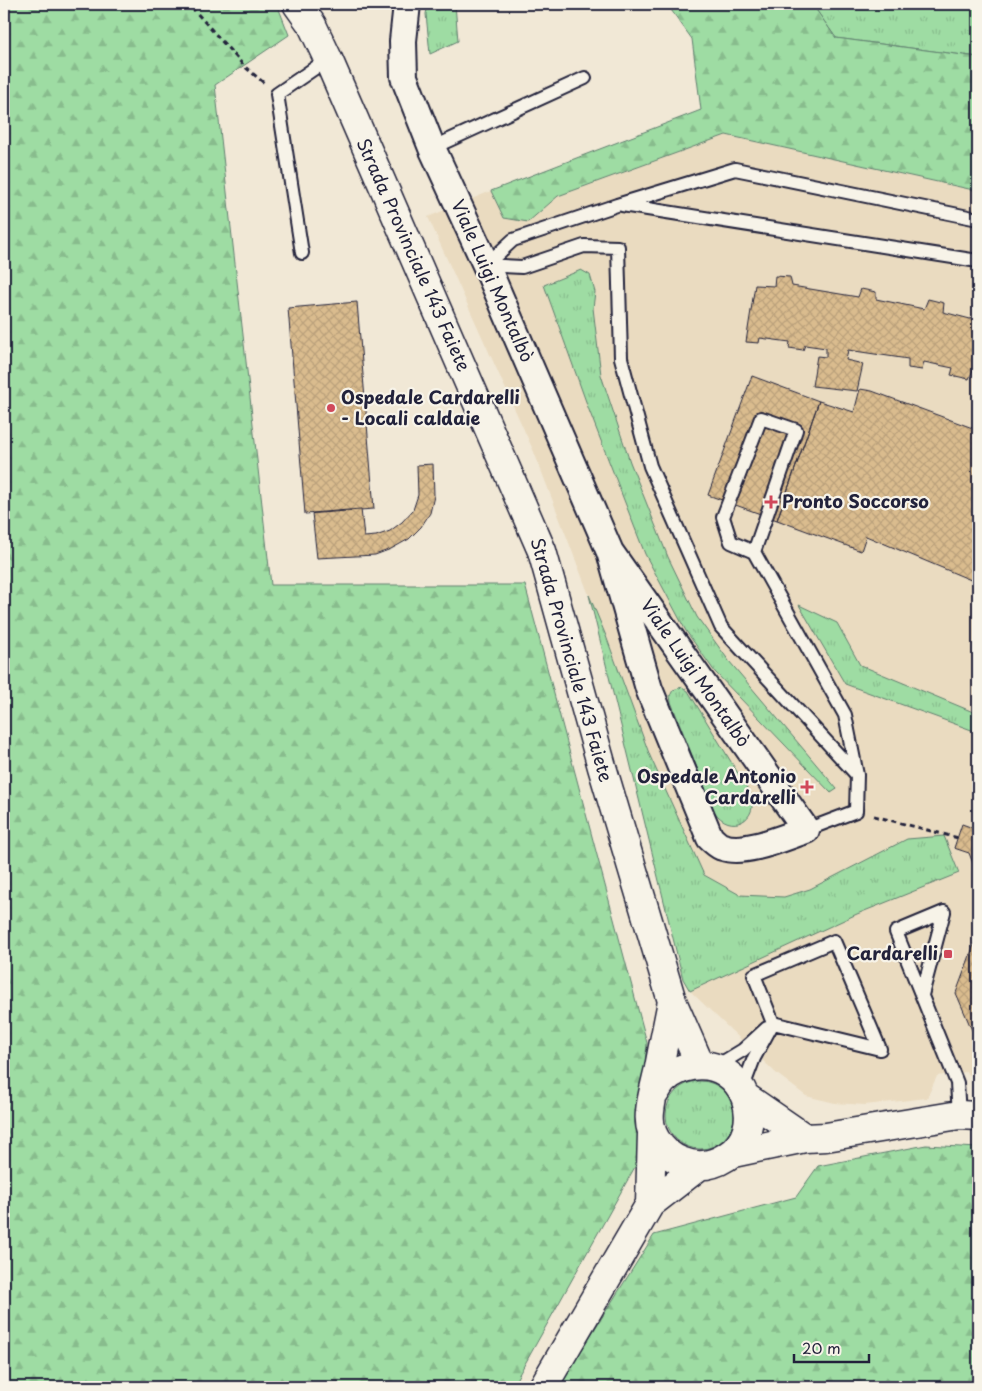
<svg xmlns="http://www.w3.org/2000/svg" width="982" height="1391" font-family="'Playpen Sans',sans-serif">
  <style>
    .built { fill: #eadbc0 }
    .grass { fill: url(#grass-tufts); stroke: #607f6f }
    .forest { fill: url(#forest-firs); stroke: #607f6f }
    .building { fill: url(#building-cross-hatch); stroke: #22223b }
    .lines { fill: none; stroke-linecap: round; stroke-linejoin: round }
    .lane-casing { stroke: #22223b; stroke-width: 16 }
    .street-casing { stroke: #22223b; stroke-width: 30 }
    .secondary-casing { stroke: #22223b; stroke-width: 31 }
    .path { stroke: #22223b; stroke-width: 3; stroke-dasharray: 5 4; stroke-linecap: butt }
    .lane { stroke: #f7f3e8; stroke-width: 12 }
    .street { stroke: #f7f3e8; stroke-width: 26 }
    .secondary { stroke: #f7f3e8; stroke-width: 28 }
    .poi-dot { fill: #d1495b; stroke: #f7f3e8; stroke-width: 2 }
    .labels { text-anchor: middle; stroke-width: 4.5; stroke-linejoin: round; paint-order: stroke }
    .street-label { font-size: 18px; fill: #22223b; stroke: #f7f3e8 }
    .poi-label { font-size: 18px; font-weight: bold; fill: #22223b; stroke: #f7f3e8; text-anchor: start }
  </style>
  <defs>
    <pattern id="grass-tufts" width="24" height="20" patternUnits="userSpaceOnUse" patternTransform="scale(1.25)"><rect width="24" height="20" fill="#9edca3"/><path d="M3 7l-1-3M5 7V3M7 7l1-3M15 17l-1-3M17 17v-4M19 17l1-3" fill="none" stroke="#88bc8d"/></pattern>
    <pattern id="forest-firs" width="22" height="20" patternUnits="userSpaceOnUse" patternTransform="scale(1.25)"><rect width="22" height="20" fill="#9edca3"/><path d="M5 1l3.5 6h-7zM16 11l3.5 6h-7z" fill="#88bc8d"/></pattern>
    <pattern id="building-cross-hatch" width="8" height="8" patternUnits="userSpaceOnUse" patternTransform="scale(1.25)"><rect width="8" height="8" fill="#dabc8e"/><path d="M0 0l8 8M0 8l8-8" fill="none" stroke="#bba17b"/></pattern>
  </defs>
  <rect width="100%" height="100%" fill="#f1e8d6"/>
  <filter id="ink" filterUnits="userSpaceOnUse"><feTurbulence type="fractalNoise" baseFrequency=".02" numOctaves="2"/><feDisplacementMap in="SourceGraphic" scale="10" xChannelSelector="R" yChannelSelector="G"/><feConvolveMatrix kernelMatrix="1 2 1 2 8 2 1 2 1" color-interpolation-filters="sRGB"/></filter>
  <g filter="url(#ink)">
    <path class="built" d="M 726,135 L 978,191 L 978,1082 L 966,1072 L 937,1076 L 927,1098 L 865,1105 L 835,1103 L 806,1096 L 777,1074 L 690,991 L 683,979 L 589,595 L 534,452 L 428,217 L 491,191 L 504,218 L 528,222 L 558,196 Z"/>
    <path class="grass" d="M 428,4 L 455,4 L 458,41 L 430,54 L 426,14 Z
      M 812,4 L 978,4 L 978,57 L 836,38 Z
      M 581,270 L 590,275 L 595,292 L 593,308 L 601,375 L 630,462 L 668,557 L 697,617 L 729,661 L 837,789 L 831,793 L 715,672 L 686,631 L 645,554 L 589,410 L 544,285 Z
      M 589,595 L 606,636 L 650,756 L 704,875 L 740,895 L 784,897 L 810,889 L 907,839 L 944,836 L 959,873 L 857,914 L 690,991 L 683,979 Z
      M 799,605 L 837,623 L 860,665 L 978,714 L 977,732 L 845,684 Z
      M 682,687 L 688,691 L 750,793 C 761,820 730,836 714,811 L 671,702 L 670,696 L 673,690 Z
      M666 1115a34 34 0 1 1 68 0a34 34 0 1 1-68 0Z"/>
    <path class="forest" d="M 4,4 L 277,4 L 289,35 L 215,85 L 271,585 L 525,585 L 647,1043 L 636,1165 L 512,1387 L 4,1387 Z
      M 664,4 L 812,4 L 836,38 L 978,57 L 978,191 L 726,135 L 558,196 L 528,222 L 504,218 L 491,191 L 701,110 L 692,39 L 669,7 Z
      M 926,1145 L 978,1148 L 978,1387 L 558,1387 L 654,1235 L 796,1197 L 818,1166 Z"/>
    <path class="building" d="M 775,276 L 790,277 L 792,286 L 858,297 L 861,289 L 876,292 L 876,299 L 924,309 L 928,299 L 944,303 L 943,312 L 978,321 L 978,371 L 973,370 L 969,379 L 951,375 L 953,368 L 924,362 L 922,370 L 908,368 L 908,359 L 848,350 L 846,360 L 863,364 L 857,391 L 812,386 L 817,356 L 826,357 L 826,348 L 805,345 L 803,350 L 789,348 L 790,342 L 760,338 L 759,343 L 746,342 L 755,285 L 774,286 Z
      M 357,302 L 374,509 L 305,514 L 288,308 Z
      M 752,376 L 819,401 L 777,520 L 708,495 Z
      M 860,389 L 872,391 L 978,430 L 978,583 L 866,536 L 861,551 L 777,520 L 819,401 L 854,412 Z
      M 433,464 L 434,496 L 430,513 L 421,527 L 409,539 L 391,549 L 375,555 L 317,558 L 312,513 L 361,509 L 364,537 L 376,536 L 390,531 L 402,522 L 413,510 L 418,495 L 417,465 Z
      M 978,815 L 978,876 L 969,853 L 954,848 L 962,824 L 973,828 Z
      M 978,934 L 978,1044 L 956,993 Z"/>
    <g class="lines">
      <g class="lane-casing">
        <path id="lane" d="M 432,148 L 585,78
          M 622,205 L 978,261
          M 302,253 L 277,94 L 328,59
          M 486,265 L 522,267 L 584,246 L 618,247 L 621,358 L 650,466 L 721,627 L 857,775
          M 486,265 L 513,240 L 617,205 L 735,169 L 978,219
          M 754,552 L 796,430 L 761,418 L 723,517 L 731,542 L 754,552 L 845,715 L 857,775 L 856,811 L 806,830
          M 944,912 L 896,932 L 957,1083 L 959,1115
          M 922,995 L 944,912
          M 715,1067 L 743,1050 L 767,1028
          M 742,1090 L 754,1058 L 773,1023 L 754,975 L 834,941 L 880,1049 L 773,1023"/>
      </g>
      <g class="street-casing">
        <path id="street" d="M 407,4 L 403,41 L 404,77 L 432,148 L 486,265 L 610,552 L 649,689 L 710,838 C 714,841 718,846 723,847 C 745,855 785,837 806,830 L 610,552"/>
      </g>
      <g class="secondary-casing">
        <path id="secondary" d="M 297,4 L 312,25 L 328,59 L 542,551 L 602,767 L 672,1001 L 700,1065
          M 654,1094 C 657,1090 660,1083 665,1079 C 672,1072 682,1068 692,1066 C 744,1057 771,1129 726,1157 C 715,1164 703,1167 690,1164 C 667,1159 647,1138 650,1112 C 651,1098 656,1082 659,1068 C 663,1045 668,1023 672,1001
          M 747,1098 L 805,1138
          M 733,1153 L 805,1138 L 826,1137 L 959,1115 L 978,1116
          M 650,1204 L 652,1133
          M 543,1387 L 650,1204 L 699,1166"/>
      </g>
      <path class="path" d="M 183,4 L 194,10 L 244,66 L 264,83
        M 874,816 L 958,838"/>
      <use href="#lane" class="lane"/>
      <use href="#street" class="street"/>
      <use href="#secondary" class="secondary"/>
    </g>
  </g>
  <g class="poi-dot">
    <circle cx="331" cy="408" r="5"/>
    <path d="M768.5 494.5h5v5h5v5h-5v5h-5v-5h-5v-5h5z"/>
    <path d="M804.5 779.5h5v5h5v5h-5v5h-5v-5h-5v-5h5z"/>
    <rect x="943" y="949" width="10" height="10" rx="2.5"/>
  </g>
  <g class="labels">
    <g class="street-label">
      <text transform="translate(413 255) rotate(66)" y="6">Strada Provinciale 143 Faiete</text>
      <text transform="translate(492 281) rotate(66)" y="6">Viale Luigi Montalbò</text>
      <text transform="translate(571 660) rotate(74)" y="6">Strada Provinciale 143 Faiete</text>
      <text transform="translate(695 673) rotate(55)" y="6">Viale Luigi Montalbò</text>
    </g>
    <g class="poi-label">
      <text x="341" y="404">Ospedale Cardarelli<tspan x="341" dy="21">- Locali caldaie</tspan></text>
      <text x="782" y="508">Pronto Soccorso</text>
      <text x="796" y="783" text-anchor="end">Ospedale Antonio<tspan x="796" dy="21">Cardarelli</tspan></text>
      <text x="938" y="960" text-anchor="end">Cardarelli</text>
    </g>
  </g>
  <rect width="982" height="1391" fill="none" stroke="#f7f3e8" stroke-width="20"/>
  <rect x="10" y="10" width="962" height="1371" fill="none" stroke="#22223b" stroke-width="2" filter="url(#ink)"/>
  <path d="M794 1354v8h75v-8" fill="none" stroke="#22223b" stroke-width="2.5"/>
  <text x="802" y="1354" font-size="15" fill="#22223b" stroke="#f7f3e8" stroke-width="4" paint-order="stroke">20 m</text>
</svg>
